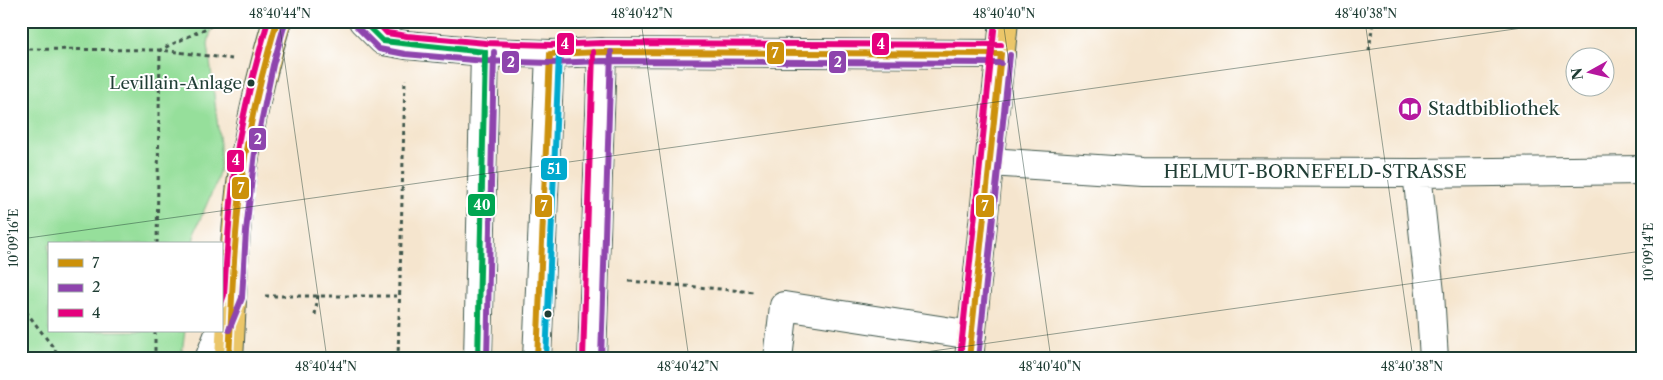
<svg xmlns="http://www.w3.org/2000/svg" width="1663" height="380" font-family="'Libre Caslon Text',serif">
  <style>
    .green { fill: #96df9b; stroke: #5a8e68 }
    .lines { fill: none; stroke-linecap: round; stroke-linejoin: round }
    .minor-casing { stroke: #3f564b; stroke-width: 30 }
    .major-casing { stroke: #3f564b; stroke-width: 30 }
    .path { stroke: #3f564b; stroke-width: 3; stroke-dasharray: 4 4; stroke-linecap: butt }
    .minor { stroke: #fff; stroke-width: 28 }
    .major { stroke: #ebc669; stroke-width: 28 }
    .bus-1-casing { stroke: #fff; stroke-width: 10 }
    .bus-2-casing { stroke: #fff; stroke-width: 10 }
    .bus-3-casing { stroke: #fff; stroke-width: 10 }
    .bus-4-casing { stroke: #fff; stroke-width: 10 }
    .bus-5-casing { stroke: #fff; stroke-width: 10 }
    .bus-1 { stroke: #cc910a; stroke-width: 6 }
    .bus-2 { stroke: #8e44ad; stroke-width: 6 }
    .bus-3 { stroke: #e5007d; stroke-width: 6 }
    .bus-4 { stroke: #00a651; stroke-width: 6 }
    .bus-5 { stroke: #00a9ce; stroke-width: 6 }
    .ticks { fill: none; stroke: #1f3d34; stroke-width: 1; stroke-opacity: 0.45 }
    .bus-dot { fill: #1f3d34; stroke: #fff; stroke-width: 2 }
    .labels { text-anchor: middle; stroke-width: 4; stroke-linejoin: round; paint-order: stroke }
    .bus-label { font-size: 17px; fill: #1f3d34; stroke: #fff; text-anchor: end }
    .poi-label { font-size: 18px; fill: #1f3d34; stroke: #fff; text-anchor: start }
    .street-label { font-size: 18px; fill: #1f3d34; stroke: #fff }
    .line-badge { stroke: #fff; stroke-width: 2 }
    .badge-label { font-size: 14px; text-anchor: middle; font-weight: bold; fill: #fff }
    .neatline { fill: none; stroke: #1f3d34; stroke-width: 2 }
    .ticks-label { font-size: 12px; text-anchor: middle; fill: #1f3d34 }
  </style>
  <rect width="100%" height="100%" fill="#fff"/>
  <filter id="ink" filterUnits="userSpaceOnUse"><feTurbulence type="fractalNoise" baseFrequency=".02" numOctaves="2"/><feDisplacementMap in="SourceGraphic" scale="10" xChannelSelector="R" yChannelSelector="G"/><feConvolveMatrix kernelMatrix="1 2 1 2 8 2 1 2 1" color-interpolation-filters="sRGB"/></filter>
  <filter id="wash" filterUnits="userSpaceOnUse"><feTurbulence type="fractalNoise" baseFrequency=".0096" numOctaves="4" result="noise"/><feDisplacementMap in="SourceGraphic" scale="20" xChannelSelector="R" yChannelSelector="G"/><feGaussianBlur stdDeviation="1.12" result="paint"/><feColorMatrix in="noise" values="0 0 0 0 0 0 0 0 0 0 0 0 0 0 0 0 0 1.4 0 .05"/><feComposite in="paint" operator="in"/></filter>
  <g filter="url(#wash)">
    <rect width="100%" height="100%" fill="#f5e5ce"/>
    <path class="green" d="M 21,21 L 213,21 L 208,44 L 220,145 L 220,167 L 216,183 L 195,231 L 193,244 L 49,244 L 49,331 L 185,331 L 181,359 L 21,359 Z"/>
  </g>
  <g filter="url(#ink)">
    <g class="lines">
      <g class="minor-casing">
        <path id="minor" d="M 363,21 L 383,41 L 406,45 L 485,52 L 550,54 L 602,52 L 1001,54
          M 989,162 L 1143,172 L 1417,173 L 1642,170
          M 1417,173 L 1430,293 L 1434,359
          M 209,359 L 220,331
          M 478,359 L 485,52
          M 537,359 L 550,54
          M 592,359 L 602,52
          M 778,359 L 784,306 L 972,335"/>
      </g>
      <g class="major-casing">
        <path id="major" d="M 229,359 C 233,290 234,219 246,151 C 254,107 264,64 277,21
          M 969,359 L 1004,21"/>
      </g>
      <path class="path" d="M 21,49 L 160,50 L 232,59
        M 1369,51 L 1373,21
        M 157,244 L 160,50 L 221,21
        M 629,281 L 754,292
        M 265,296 L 399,296
        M 21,305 L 62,359
        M 315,315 L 318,295
        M 1638,351 L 1642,353
        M 155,359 L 155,331
        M 398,359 L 405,79"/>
      <use href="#minor" class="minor"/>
      <use href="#major" class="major"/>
      <g class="bus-1-casing">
        <path id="bus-1" d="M 550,54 L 602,52 L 1001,54
          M 229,359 C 232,298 234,237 242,177 C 249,124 262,72 277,21
          M 537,359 L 550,54
          M 969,359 L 1001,54"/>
      </g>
      <g class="bus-2-casing">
        <path id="bus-2" d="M 357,27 L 379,49 L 405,54 L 485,61 L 550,63 L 602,61 L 1001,63
          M 229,330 L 242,298 L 246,231 L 255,152 L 273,65 L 285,23
          M 487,359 L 494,52
          M 601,359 L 611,52
          M 978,359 L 1010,55"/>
      </g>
      <g class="bus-3-casing">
        <path id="bus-3" d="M 376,21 L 387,33 L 407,36 L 486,43 L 550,45 L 602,43 L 1001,45
          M 221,303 L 224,295 C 227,247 230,199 237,151 C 244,107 256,64 268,21
          M 960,358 L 995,21
          M 583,359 L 593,52"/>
      </g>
      <g class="bus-4-casing">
        <path id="bus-4" d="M 363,21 L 383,41 L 485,52
          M 478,359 L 485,52"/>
      </g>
      <g class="bus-5-casing">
        <path id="bus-5" d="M 546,359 L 559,54"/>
      </g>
      <use href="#bus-1" class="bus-1"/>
      <use href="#bus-2" class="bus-2"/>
      <use href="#bus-3" class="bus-3"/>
      <use href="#bus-4" class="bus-4"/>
      <use href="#bus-5" class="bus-5"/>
    </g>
  </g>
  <path class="ticks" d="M 279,21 L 327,359M 641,21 L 689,359M 1003,21 L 1051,359M 1365,21 L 1413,359M 21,239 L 1572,21M 876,359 L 1642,251"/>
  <defs>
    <g id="library-disc" transform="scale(1.25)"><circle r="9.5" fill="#b5179e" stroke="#fff"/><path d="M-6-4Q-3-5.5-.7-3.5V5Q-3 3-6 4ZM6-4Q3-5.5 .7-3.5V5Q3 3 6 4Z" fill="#fff"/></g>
  </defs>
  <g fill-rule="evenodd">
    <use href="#library-disc" x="1410" y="109"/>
  </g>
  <g class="bus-dot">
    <circle cx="251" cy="83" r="4.5"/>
    <circle cx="548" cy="314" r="4.5"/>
  </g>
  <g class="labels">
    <g class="bus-label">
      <text x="242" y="89">Levillain-Anlage</text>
    </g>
    <g class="poi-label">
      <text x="1428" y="115">Stadtbibliothek</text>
    </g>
    <g class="street-label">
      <text x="1315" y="178">HELMUT-BORNEFELD-STRASSE</text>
    </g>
  </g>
  <g class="line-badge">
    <rect x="871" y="32" width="19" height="24" rx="5" fill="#e5007d"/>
    <rect x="556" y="32" width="19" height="24" rx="5" fill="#e5007d"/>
    <rect x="766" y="41" width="19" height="24" rx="5" fill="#cc910a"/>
    <rect x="501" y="50" width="19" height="24" rx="5" fill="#8e44ad"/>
    <rect x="828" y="50" width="19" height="24" rx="5" fill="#8e44ad"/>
    <rect x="248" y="127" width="19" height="24" rx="5" fill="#8e44ad"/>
    <rect x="226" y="149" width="19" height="24" rx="5" fill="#e5007d"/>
    <rect x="540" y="157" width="28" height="24" rx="5" fill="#00a9ce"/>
    <rect x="231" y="176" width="19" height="24" rx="5" fill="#cc910a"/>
    <rect x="467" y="193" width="29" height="24" rx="5" fill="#00a651"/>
    <rect x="534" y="194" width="19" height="24" rx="5" fill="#cc910a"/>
    <rect x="975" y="194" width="20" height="24" rx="5" fill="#cc910a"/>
  </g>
  <g class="badge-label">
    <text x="881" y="49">4</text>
    <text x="565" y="49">4</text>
    <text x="775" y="58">7</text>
    <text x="511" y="67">2</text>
    <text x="838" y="67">2</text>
    <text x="258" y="144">2</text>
    <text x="236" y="165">4</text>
    <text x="554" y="174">51</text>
    <text x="241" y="193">7</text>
    <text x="482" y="210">40</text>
    <text x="544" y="211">7</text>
    <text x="985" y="211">7</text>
  </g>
  <rect width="1663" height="380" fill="none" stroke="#fff" stroke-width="55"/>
  <rect x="48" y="242" width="175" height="90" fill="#ffffff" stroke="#a5b1ae"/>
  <rect x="58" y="259" width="25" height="8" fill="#cc910a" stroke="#a5b1ae"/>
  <text x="92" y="268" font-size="15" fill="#1f3d34">7</text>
  <rect x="58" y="284" width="25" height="8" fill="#8e44ad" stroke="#a5b1ae"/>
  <text x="92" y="292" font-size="15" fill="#1f3d34">2</text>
  <rect x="58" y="309" width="25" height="8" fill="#e5007d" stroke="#a5b1ae"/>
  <text x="92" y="318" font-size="15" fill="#1f3d34">4</text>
  <g transform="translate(1590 72) rotate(262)"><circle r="24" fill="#ffffff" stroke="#a5b1ae"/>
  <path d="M0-4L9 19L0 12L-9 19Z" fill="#b5179e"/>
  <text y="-8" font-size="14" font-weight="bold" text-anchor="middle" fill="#1f3d34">N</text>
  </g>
  <rect x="28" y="28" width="1608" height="324" class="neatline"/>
  <g class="ticks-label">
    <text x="280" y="18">48°40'44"N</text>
    <text x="642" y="18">48°40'42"N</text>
    <text x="1004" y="18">48°40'40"N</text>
    <text x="1366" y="18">48°40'38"N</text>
    <text transform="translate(14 238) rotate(-90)" y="4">10°09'16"E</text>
    <text transform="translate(1649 252) rotate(-90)" y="4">10°09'14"E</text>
    <text x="326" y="371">48°40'44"N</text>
    <text x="688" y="371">48°40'42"N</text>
    <text x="1050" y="371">48°40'40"N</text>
    <text x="1412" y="371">48°40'38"N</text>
  </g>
</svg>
